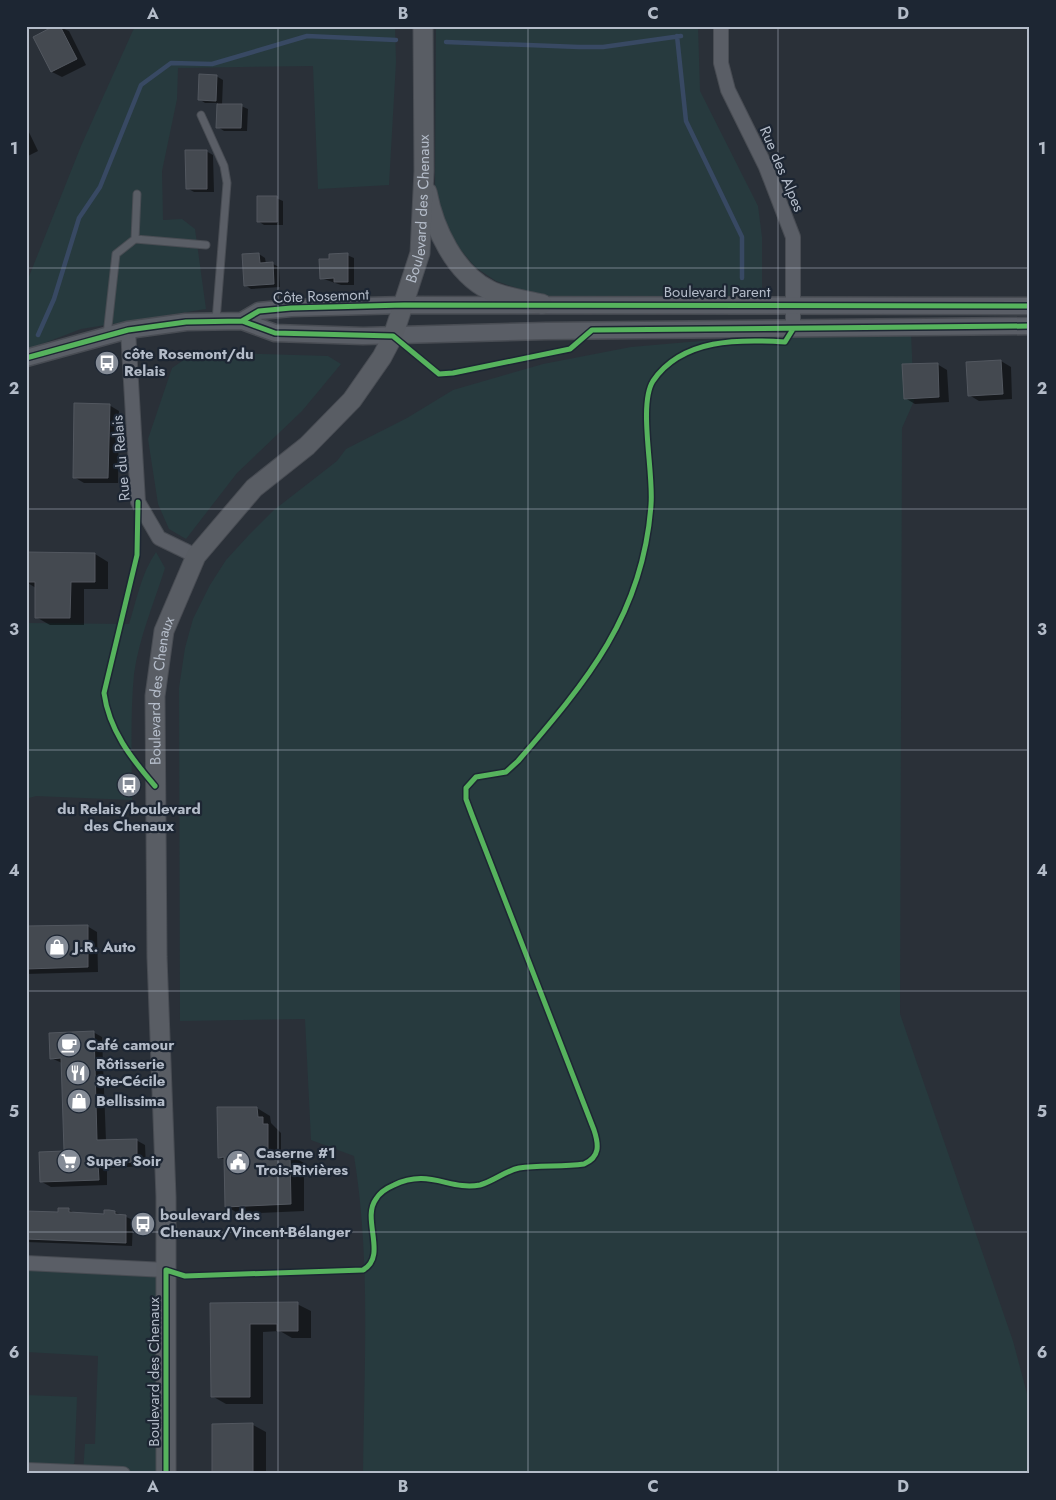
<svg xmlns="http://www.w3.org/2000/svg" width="1056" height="1500" font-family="Jost,sans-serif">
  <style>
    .green { fill: #273a3e }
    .shadow { fill: #0007 }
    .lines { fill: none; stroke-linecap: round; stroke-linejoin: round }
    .stream { stroke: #384963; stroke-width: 4.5 }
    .building { fill: #444950; stroke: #52575f }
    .service-casing { stroke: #484c53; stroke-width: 9 }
    .minor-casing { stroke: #484c53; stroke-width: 16 }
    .tertiary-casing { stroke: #484c53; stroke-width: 19 }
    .secondary-casing { stroke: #484c53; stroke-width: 21 }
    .service { stroke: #5a5e66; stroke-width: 7 }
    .minor { stroke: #5a5e66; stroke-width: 14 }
    .tertiary { stroke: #5a5e66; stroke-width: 16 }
    .secondary { stroke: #595d64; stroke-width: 19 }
    .cycleway-casing { stroke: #1d2633; stroke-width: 8 }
    .cycleway { stroke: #56b35d; stroke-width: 5 }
    .grid { fill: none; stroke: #b4bcc9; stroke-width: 1; stroke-opacity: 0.55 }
    .labels { text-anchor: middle; stroke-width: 4.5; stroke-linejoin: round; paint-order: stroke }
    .street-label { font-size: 15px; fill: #b4bcc9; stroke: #1d2633 }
    .poi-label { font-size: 15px; font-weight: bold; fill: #b4bcc9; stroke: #1d2633; text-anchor: start }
    .neatline { fill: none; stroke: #b4bcc9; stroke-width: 2 }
    .grid-label { font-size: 16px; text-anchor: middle; font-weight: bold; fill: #b4bcc9 }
  </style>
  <rect width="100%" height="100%" fill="#2a3038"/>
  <path class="green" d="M 135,26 L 395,26 L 396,62 L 389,185 L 318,189 L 313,66 L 178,68 L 177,99 L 162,171 L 163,220 L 182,219 L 195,229 L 206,309 L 81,329 L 26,350 L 26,284 L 81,146 Z
    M 436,26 L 698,26 L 700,91 L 758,206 L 762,237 L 762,297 L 547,298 L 496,281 L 475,267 L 451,238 L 435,194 Z
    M 911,333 L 914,401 L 902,428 L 900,1014 L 1013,1341 L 1030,1405 L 1030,1474 L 363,1474 C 364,1368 371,1260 354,1156 L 311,1140 L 305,1019 L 180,1021 L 179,688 L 185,648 L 193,619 L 210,585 L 226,560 L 248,536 L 274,510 L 337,461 L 346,449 L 407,418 L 453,390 L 543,364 L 631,347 L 724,339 Z
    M 203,352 L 328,356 L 341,364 L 302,411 L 237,473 L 186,539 L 169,529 L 158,504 L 148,439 L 172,368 L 191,355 Z
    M 156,552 L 165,568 C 154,603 139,638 134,674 C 130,716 132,759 132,800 L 36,796 L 26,799 L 26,623 L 129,624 C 137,599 141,574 156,552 Z
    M 26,1263 L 166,1270 L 166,1474 L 83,1472 L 85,1444 L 95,1444 L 98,1356 L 26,1352 Z
    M 26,1395 L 77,1397 L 74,1472 L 26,1470 Z"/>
  <path class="shadow" d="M 57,26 L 69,31 L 86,65 L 62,77 L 52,72 Z
    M 216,76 L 223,80 L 222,105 L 241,106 L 248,109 L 247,131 L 224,131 L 218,127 L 218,103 L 205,103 L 199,99 Z
    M 26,126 L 38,151 L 26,157 Z
    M 206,151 L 213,155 L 214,192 L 194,192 L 187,188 Z
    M 276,198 L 283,201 L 283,225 L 264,225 L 258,221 Z
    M 259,254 L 265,258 L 266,264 L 273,264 L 279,267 L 280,287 L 251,289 L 245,285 Z
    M 347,255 L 354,258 L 354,285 L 341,285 L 321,278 L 331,260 Z
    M 1001,361 L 1011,367 L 1012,399 L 979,401 L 969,395 Z
    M 937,364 L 947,370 L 949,402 L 915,404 L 905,398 Z
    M 109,405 L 119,411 L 118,483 L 84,483 L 74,477 Z
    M 26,553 L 95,554 L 108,562 L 108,589 L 84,589 L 84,625 L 50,625 L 36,617 L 36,588 L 26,582 Z
    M 87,926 L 97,932 L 98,972 L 26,974 L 26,928 Z
    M 93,1032 L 102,1037 L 106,1141 L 136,1140 L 145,1145 L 146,1166 L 107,1168 L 107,1185 L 51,1187 L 42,1182 L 65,1152 L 62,1063 L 51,1058 Z
    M 257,1108 L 270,1116 L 271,1123 L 281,1133 L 281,1155 L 290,1155 L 304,1163 L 304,1211 L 239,1214 L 226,1206 L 225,1160 L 219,1157 Z
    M 26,1209 L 29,1212 L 59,1213 L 69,1210 L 75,1213 L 105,1216 L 115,1212 L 133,1220 L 132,1246 L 26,1242 Z
    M 297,1304 L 311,1311 L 311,1338 L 292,1338 L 280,1331 L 263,1332 L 263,1404 L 226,1404 L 212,1396 L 212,1305 Z
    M 253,1425 L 266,1432 L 266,1474 L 214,1474 Z"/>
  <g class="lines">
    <path class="stream" d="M 677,36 L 686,121 L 742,237 L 742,278
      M 446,42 L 579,47 L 603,47 L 681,36
      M 38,335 L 54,299 L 79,218 L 100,187 L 141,85 L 171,63 L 212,64 L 307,36 L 396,40"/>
  </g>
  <path class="building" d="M 54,26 L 60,26 L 77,59 L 51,72 L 33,37 Z
    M 199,74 L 217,75 L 216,101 L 198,100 Z
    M 217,104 L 242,104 L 241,128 L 216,128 Z
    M 185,150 L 207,150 L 207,189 L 186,189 Z
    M 257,196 L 277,196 L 277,222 L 257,222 Z
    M 259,253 L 260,263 L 273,262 L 274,284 L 244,286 L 242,254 Z
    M 348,253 L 348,282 L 334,282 L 334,278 L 320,279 L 319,259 L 329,259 L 329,254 Z
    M 1001,360 L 1003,394 L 968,396 L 966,362 Z
    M 938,363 L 939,397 L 904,399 L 902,364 Z
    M 74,403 L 110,404 L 108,478 L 73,478 Z
    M 26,552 L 95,553 L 95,582 L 71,582 L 70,618 L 35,618 L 35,582 L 26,582 Z
    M 88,925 L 88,967 L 26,969 L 26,926 Z
    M 94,1031 L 97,1140 L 137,1139 L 137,1162 L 98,1163 L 99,1180 L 40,1182 L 39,1152 L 64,1151 L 61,1058 L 50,1059 L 49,1033 Z
    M 217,1107 L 257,1107 L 258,1117 L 263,1117 L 263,1124 L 268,1124 L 268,1154 L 290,1154 L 291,1204 L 225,1207 L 224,1157 L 218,1158 Z
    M 58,1208 L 69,1208 L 69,1212 L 104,1214 L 104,1210 L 109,1210 L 115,1211 L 115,1214 L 126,1215 L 126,1243 L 26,1239 L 26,1211 L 58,1212 Z
    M 298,1302 L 298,1331 L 277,1331 L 277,1324 L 250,1324 L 250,1397 L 211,1397 L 210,1303 Z
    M 253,1423 L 253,1474 L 212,1474 L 212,1424 Z"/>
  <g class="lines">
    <g class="service-casing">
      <path id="service" d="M 201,115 L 224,166 L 227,183 L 216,321
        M 135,239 L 137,194
        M 107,335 L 116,254 L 135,239 L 206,245"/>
    </g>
    <g class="minor-casing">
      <path id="minor" d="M 721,26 L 721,63 L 728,90 L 766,167 L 793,237 L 793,329
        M 128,330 L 138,502 L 159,538 L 196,556
        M 26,1263 L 166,1270
        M 26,1470 L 123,1474"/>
    </g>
    <g class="tertiary-casing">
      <path id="tertiary" d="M 242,321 L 259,311 L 291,308 L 404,305 L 1030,306
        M 26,358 L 128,330 L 186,322 L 242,321 L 275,333 L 363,336 L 546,331 L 1030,326"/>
    </g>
    <g class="secondary-casing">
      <g id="secondary">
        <path d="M 427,192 C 434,229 455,273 489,290 C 504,298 526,300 542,304"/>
        <path id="s1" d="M 166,1474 L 166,1197 L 157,957 L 155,696 L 164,631 L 196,556 L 254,488 L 307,446 L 352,400 L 382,357 L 393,336 L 420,253 L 424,171 L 423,26"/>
      </g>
    </g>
    <use href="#service" class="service"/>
    <use href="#minor" class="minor"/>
    <use href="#tertiary" class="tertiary"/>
    <use href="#secondary" class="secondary"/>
    <g class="cycleway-casing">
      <path id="cycleway" d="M 242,321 L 259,311 L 291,308 L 404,305 L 1030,306
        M 26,358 L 128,330 L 186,322 L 242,321 L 275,333 L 393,336 L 439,374 L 453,373 L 570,349 L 592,330 L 1030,326
        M 138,502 L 137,555 L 104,693 C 109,730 131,758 155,786
        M 166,1474 L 166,1270 L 185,1276 L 363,1270 C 388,1256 361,1219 376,1199 C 380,1192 387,1188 394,1185 C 429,1168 450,1191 480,1185 C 494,1181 505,1171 519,1168 C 540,1165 562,1167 584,1164 C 600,1157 599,1145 594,1130 L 472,815 L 466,799 L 466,788 L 476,777 L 506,772 L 518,761 C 587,681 643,615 651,505 C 654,473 638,405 653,381 C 682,338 740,339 785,342 L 793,329"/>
    </g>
    <use href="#cycleway" class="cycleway"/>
  </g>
  <path class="grid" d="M 278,26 L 278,1474M 528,26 L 528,1474M 778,26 L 778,1474M 26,268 L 1030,268M 26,509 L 1030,509M 26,750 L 1030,750M 26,991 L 1030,991M 26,1232 L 1030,1232"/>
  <defs>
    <g id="bus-disc" transform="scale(1.25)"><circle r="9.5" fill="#848b96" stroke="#1d2633"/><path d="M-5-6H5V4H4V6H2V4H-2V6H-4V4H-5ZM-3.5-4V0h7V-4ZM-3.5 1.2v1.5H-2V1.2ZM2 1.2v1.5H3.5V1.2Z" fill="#fff"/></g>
    <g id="shop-disc" transform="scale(1.25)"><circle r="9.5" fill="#848b96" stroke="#1d2633"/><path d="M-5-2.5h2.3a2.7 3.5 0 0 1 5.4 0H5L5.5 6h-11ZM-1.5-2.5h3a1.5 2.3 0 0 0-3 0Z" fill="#fff"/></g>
    <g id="cafe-disc" transform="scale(1.25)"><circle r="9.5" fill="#848b96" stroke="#1d2633"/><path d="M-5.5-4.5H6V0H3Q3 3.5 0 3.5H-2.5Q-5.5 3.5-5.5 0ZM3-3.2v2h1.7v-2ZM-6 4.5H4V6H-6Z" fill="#fff"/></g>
    <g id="restaurant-disc" transform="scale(1.25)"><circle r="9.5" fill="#848b96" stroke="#1d2633"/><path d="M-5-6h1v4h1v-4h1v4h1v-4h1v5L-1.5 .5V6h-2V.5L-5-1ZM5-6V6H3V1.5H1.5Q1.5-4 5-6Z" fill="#fff"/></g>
    <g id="supermarket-disc" transform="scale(1.25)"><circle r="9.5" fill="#848b96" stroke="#1d2633"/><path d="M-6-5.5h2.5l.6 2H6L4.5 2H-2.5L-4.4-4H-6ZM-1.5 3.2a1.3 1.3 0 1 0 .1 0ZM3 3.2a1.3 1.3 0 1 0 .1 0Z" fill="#fff"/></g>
    <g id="civic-disc" transform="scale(1.25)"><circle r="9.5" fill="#848b96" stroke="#1d2633"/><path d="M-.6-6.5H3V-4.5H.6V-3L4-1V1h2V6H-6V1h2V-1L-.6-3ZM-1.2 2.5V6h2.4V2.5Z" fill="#fff"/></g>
  </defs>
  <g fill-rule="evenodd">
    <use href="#bus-disc" x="107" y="363"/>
    <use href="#bus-disc" x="129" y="785"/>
    <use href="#shop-disc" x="57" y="947"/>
    <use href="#cafe-disc" x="69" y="1045"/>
    <use href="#restaurant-disc" x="78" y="1073"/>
    <use href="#shop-disc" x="79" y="1101"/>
    <use href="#supermarket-disc" x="69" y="1161"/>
    <use href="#civic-disc" x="238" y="1162"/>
    <use href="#bus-disc" x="143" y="1224"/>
  </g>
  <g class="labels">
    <g class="street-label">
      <text transform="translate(782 169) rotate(67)" y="5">Rue des Alpes</text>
      <text dy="5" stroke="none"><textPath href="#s1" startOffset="1354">Boulevard des Chenaux</textPath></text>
      <text x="717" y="297">Boulevard Parent</text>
      <text transform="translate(321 296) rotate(-2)" y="5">Côte Rosemont</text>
      <text transform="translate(121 458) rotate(-95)" y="5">Rue du Relais</text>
      <text dy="5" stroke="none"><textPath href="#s1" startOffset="784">Boulevard des Chenaux</textPath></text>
      <text transform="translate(154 1372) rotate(-90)" y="5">Boulevard des Chenaux</text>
    </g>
    <g class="poi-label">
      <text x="124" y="359">côte Rosemont/du<tspan x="124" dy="17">Relais</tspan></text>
      <text x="129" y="814" text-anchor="middle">du Relais/boulevard<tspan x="129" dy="17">des Chenaux</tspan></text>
      <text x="74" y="952">J.R. Auto</text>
      <text x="86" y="1050">Café camour</text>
      <text x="96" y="1069">Rôtisserie<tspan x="96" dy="17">Ste-Cécile</tspan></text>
      <text x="96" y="1106">Bellissima</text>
      <text x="256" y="1158">Caserne #1<tspan x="256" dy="17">Trois-Rivières</tspan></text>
      <text x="86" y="1166">Super Soir</text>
      <text x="160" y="1220">boulevard des<tspan x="160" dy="17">Chenaux/Vincent-Bélanger</tspan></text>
    </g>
  </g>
  <rect width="1056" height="1500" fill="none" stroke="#1d2633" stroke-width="55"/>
  <rect x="28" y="28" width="1000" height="1444" class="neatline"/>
  <g class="grid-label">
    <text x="153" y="19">A</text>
    <text x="403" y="19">B</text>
    <text x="653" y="19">C</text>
    <text x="903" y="19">D</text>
    <text x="14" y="154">1</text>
    <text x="1042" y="154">1</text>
    <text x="14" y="394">2</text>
    <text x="1042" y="394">2</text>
    <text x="14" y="635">3</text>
    <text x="1042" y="635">3</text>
    <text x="14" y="876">4</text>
    <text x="1042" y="876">4</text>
    <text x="14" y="1117">5</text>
    <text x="1042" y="1117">5</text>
    <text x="14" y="1358">6</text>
    <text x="1042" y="1358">6</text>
    <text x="153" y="1492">A</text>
    <text x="403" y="1492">B</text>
    <text x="653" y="1492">C</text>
    <text x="903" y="1492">D</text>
  </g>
</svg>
